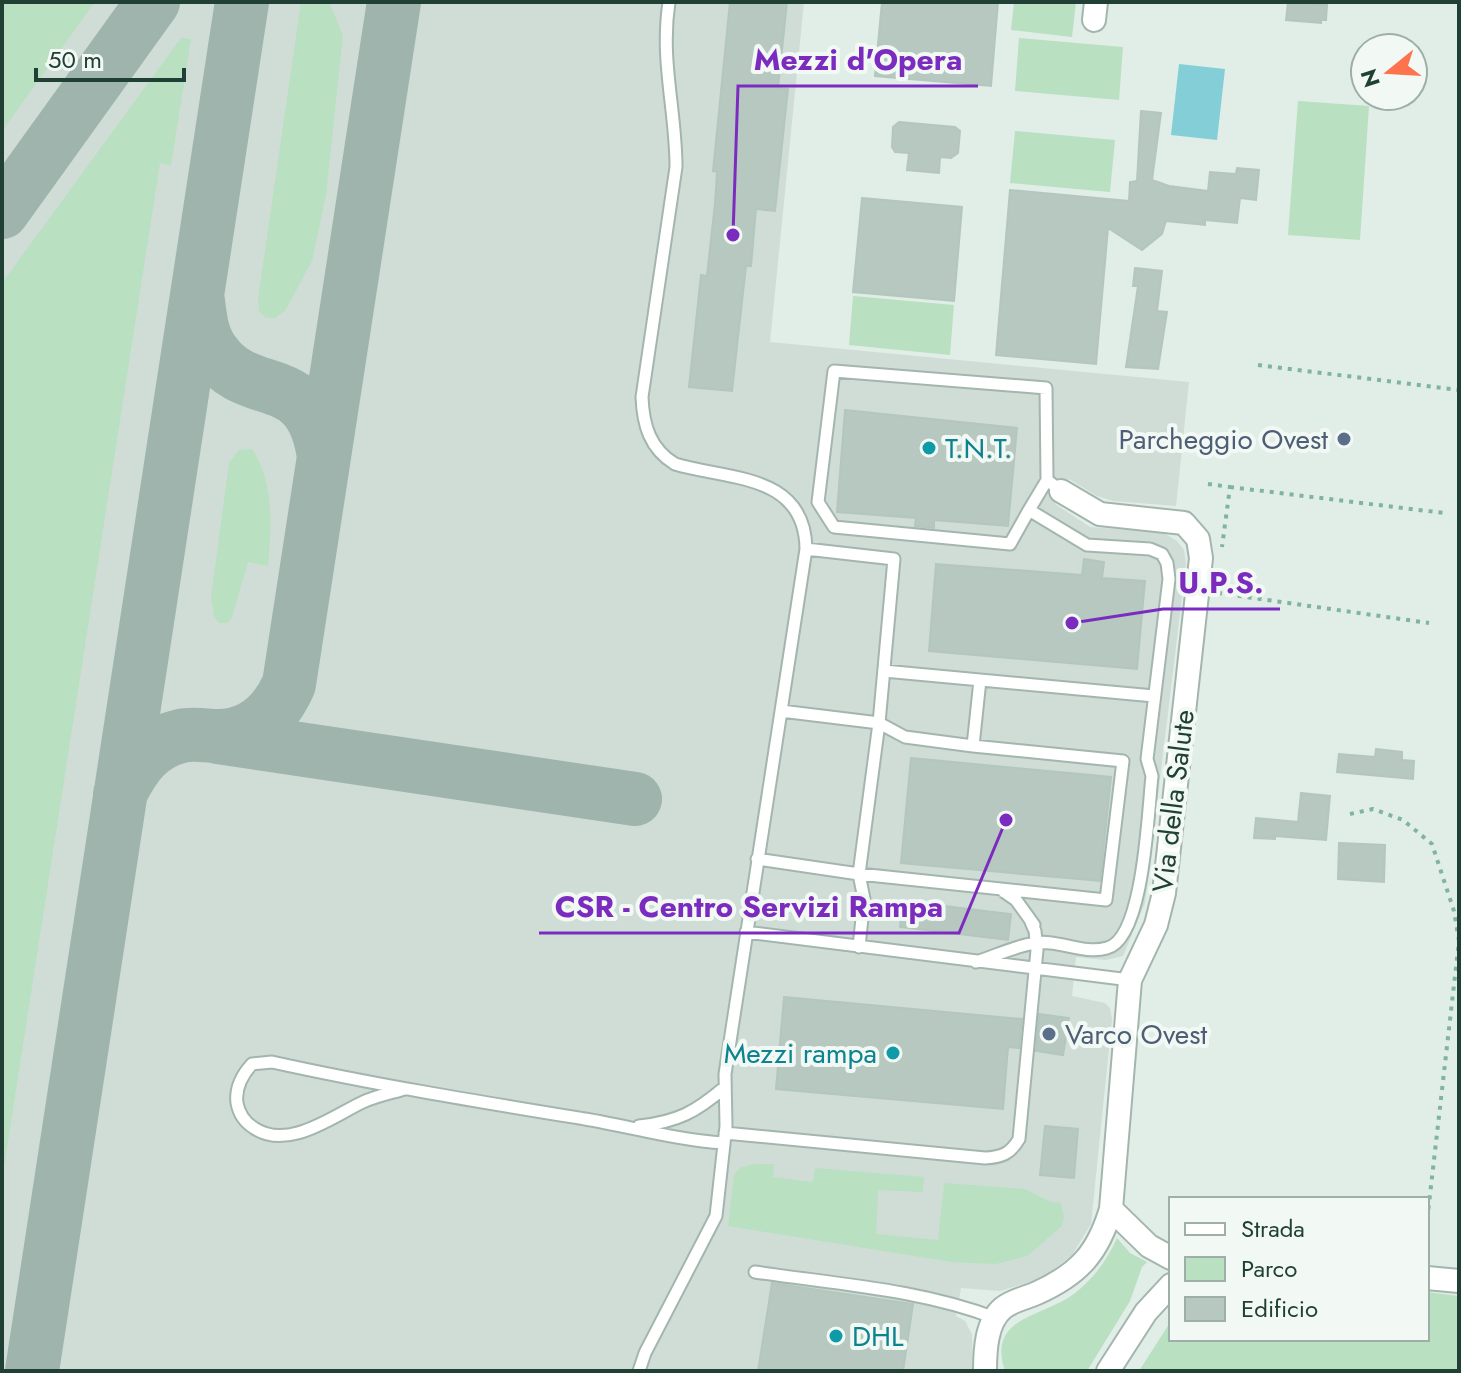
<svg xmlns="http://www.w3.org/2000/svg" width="1461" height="1373" font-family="Jost,sans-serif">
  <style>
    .built { fill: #cfddd6 }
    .green { fill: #b8e0c1 }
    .water { fill: #84ced7 }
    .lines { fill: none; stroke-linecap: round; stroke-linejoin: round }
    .taxiway { stroke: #9eb4ac; stroke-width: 54 }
    .building { fill: #b6c8c0; stroke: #b3c7be; stroke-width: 2 }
    .lane-casing { stroke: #a3b6ae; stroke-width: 15 }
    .street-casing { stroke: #a3b6ae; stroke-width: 26 }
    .path { stroke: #7fb4a1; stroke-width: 4; stroke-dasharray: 4 6; stroke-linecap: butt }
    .lane { stroke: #fff; stroke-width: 11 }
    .street { stroke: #fff; stroke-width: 22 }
    .service-dot { fill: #5c6f8a; stroke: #f2f9f5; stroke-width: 3 }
    .culture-dot { fill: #0f9aa8; stroke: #f2f9f5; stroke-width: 3 }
    .labels { text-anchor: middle; stroke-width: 8; stroke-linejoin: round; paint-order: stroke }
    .service-label { font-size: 28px; fill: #4e5e75; stroke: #f2f9f5; text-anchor: end }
    .culture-label { font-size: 28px; fill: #0d838f; stroke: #f2f9f5; text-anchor: start }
    .street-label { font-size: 28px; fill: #204036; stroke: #f2f9f5 }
    .leader { fill: none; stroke: #7b2cbf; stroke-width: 3 }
    .callout-dot { fill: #7b2cbf; stroke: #f2f9f5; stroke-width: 3 }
    .callout-label { font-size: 30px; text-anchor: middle; font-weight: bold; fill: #7b2cbf; stroke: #f2f9f5; stroke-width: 8; stroke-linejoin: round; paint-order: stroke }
  </style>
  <rect width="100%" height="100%" fill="#e1ede7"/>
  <path class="built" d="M 2,2 L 804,2 L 770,342 L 1189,382 L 1176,506 L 1113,501 L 1097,496 L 1069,479 L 1055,504 L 1090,527 L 1164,533 L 1177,541 L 1184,550 L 1186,564 L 1145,903 L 1123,956 L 1105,960 L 1076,957 L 1072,996 L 1105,1003 L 1110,1008 L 1112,1019 L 1091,1224 L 1072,1255 L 1043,1278 L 1000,1291 L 961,1288 L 956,1316 L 965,1321 L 972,1334 L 973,1371 L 2,1371 Z"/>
  <path class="green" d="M 2,2 L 95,2 L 2,131 Z
    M 301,2 L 329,2 L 343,35 L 326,195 L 312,261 L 285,311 L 275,318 L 266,318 L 259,311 L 258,299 Z
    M 1014,2 L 1076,2 L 1072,37 L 1011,30 Z
    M 181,38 L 191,39 L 171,165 L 160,163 L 2,1180 L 2,283 Z
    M 1019,38 L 1123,47 L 1119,100 L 1015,91 Z
    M 1298,101 L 1369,106 L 1360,240 L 1288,235 Z
    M 1015,131 L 1115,140 L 1110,192 L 1010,183 Z
    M 853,296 L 954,305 L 950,355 L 849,345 Z
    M 252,449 C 275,483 271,527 268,566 L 248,562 L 232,617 L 227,623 L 219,623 L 214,616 L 211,597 L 229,463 L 239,450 Z
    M 756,1164 L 774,1164 L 773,1177 L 813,1182 L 815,1168 L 924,1177 L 923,1192 L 878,1190 L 876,1234 L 938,1240 L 944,1183 L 1025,1189 L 1051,1202 L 1061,1203 L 1064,1217 L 1062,1226 L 1027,1256 L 996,1264 L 952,1262 L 728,1226 L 734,1175 L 741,1167 Z
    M 1117,1238 L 1130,1253 L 1147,1262 L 1142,1267 L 1130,1301 L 1087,1371 L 1005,1371 C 986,1315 1046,1317 1075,1293 C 1094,1278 1107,1260 1117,1238 Z
    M 1427,1292 L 1459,1296 L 1459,1371 L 1139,1371 L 1171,1321 L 1171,1339 L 1427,1339 Z"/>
  <path class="water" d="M 1179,64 L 1225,69 L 1217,140 L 1171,135 Z"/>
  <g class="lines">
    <path class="taxiway" d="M 2,212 L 153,2
      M 198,301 C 200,319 202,338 214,353 C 250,404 311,365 324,457
      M 218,737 L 635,799
      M 120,794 C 133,767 149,743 181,736 C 193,733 206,736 218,736 C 253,736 276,714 289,684 L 394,2
      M 32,1371 L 242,2"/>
  </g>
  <path class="building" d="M 730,2 L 787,2 L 778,88 L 788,89 L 775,211 L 756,209 L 751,266 L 746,266 L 732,391 L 689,387 L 701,275 L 707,276 L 715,203 L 717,172 L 713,171 Z
    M 882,2 L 998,2 L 991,86 L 875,76 Z
    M 1288,2 L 1327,5 L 1326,20 L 1321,20 L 1321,23 L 1286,20 Z
    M 1141,111 L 1161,113 L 1152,180 L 1169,186 L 1208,191 L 1210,172 L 1236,174 L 1237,168 L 1259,170 L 1256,200 L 1240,198 L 1237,223 L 1205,220 L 1205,225 L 1166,221 L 1162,234 L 1142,250 L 1108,228 L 1096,364 L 996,355 L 1010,190 L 1129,201 L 1130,182 L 1137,181 Z
    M 899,122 L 955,127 L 960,131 L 958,153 L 951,158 L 940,157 L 939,173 L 907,170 L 909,153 L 895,152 L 892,147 L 893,127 Z
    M 862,198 L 962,207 L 954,301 L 853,292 Z
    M 1135,268 L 1162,271 L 1157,311 L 1167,312 L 1158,369 L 1126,367 L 1138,286 L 1133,286 Z
    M 845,410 L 1017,428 L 1008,526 L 934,520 L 934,528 L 915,526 L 916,518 L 837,512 Z
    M 1084,559 L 1104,562 L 1102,578 L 1145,581 L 1137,669 L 929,651 L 936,564 L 1082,575 Z
    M 1376,749 L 1402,752 L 1402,760 L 1414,761 L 1413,779 L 1337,772 L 1339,754 L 1375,757 Z
    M 911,758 L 1111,777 L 1100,881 L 901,863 Z
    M 1301,793 L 1330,796 L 1326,840 L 1275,836 L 1275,839 L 1254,838 L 1256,818 L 1298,822 Z
    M 1339,843 L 1385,845 L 1384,882 L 1338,879 Z
    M 903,901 L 1011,914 L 1008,940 L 900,927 Z
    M 784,997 L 1022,1019 L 1019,1048 L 1008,1047 L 1003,1109 L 776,1089 Z
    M 1039,1014 L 1069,1018 L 1063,1055 L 1036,1051 Z
    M 1045,1126 L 1078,1129 L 1074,1178 L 1040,1175 Z
    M 772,1283 L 913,1304 L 903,1371 L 758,1371 Z"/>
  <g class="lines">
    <g class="lane-casing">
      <path id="lane" d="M 1029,510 L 1010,544 L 834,527 L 818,502 L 834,371 L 1046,388 L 1047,480
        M 806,549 L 894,559 L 879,723 L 859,874 L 864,899 L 859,947
        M 884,671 L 1154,696
        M 973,746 L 980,680
        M 757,859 L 859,874 L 1106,900 L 1123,761 L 973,746 L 905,737 L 879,723 L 781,711
        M 1003,891 L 1016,900 L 1034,925
        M 746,932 L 1130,980
        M 976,962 C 995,956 1015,946 1035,943 C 1058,939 1084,955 1107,948 C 1144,939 1148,810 1152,776 L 1147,759 L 1169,579 L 1167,563 L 1162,554 L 1150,549 L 1087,545 L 1029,510 L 1047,480 L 1061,491
        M 405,1089 C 391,1093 376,1096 363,1102 C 333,1116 288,1151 254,1128 C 246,1123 239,1114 237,1103 C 235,1088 242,1075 252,1064 L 272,1062 C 376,1085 481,1102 585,1119 C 632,1127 677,1140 724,1143
        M 639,1126 C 677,1122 696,1112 725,1087
        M 725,1133 L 985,1158 C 1002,1157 1010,1154 1019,1139 L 1037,950 L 1035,931 L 1031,922
        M 755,1272 C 835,1284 919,1289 995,1318
        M 639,1371 L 645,1353 L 716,1216 L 726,1126 L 725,1074 L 806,549 C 805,473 728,480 675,464 C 650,449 643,425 642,397 L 676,167 C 676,110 660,61 669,2"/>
    </g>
    <g class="street-casing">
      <path id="street" d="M 1094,20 L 1096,2
        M 1111,1209 L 1149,1246 L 1171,1258
        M 1427,1278 L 1459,1281
        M 985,1371 C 985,1351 986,1322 1003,1308 C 1013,1300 1026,1298 1037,1293 C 1079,1274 1098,1253 1111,1209 L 1130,980 L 1156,925 L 1164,893 L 1201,558 L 1198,539 L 1184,523 L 1100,514 L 1061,491
        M 1108,1371 L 1146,1312 L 1171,1285"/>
    </g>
    <path class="path" d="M 1258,365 L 1459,390
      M 1208,484 L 1230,487 L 1222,547
      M 1230,487 L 1444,513
      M 1218,593 L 1429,623
      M 1350,814 L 1373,809 L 1403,820 L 1432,844 L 1454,911 L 1459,941 L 1427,1221"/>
    <use href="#lane" class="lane"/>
    <use href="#street" class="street"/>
  </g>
  <g class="service-dot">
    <circle cx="1344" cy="439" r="8"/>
    <circle cx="1049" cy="1034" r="8"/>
  </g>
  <g class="culture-dot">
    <circle cx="929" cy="448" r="8"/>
    <circle cx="893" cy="1053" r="8"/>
    <circle cx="836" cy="1336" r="8"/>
  </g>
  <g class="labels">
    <g class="service-label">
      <text x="1328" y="449">Parcheggio Ovest</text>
      <text x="1065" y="1044" text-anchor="start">Varco Ovest</text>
    </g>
    <g class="culture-label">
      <text x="945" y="458">T.N.T.</text>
      <text x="877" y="1063" text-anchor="end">Mezzi rampa</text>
      <text x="852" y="1346">DHL</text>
    </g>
    <g class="street-label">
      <text transform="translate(1173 801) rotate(-83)" y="10">Via della Salute</text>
    </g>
  </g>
  <path class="leader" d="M733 235L738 86H978M1072 623L1163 609H1280M1006 820L959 933H539"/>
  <g class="callout-dot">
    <circle cx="733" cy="235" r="8"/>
    <circle cx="1072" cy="623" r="8"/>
    <circle cx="1006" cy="820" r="8"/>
  </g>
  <g class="callout-label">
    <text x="858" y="70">Mezzi d'Opera</text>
    <text x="1221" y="593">U.P.S.</text>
    <text x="749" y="917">CSR - Centro Servizi Rampa</text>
  </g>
  <rect width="1461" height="1373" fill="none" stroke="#204036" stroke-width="8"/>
  <rect x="1169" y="1197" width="260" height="144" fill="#f2f9f5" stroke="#9eafa9" stroke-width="2"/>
  <rect x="1185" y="1223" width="40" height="12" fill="#ffffff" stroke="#9eafa9" stroke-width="2"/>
  <text x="1241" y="1237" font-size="24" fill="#204036">Strada</text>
  <rect x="1185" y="1257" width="40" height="24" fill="#b8e0c1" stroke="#9eafa9" stroke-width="2"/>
  <text x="1241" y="1277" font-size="24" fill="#204036">Parco</text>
  <rect x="1185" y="1297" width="40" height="24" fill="#b6c8c0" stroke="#9eafa9" stroke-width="2"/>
  <text x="1241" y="1317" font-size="24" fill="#204036">Edificio</text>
  <g transform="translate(1389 72) rotate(252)"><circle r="38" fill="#f2f9f5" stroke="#9eafa9" stroke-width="2"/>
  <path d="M0-6L14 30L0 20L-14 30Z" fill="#fe724e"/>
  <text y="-12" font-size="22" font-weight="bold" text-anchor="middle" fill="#204036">N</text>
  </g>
  <path d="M36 68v12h148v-12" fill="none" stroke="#204036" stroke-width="4"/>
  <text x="48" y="68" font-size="24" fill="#204036" stroke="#f2f9f5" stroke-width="6" paint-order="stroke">50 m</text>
</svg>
